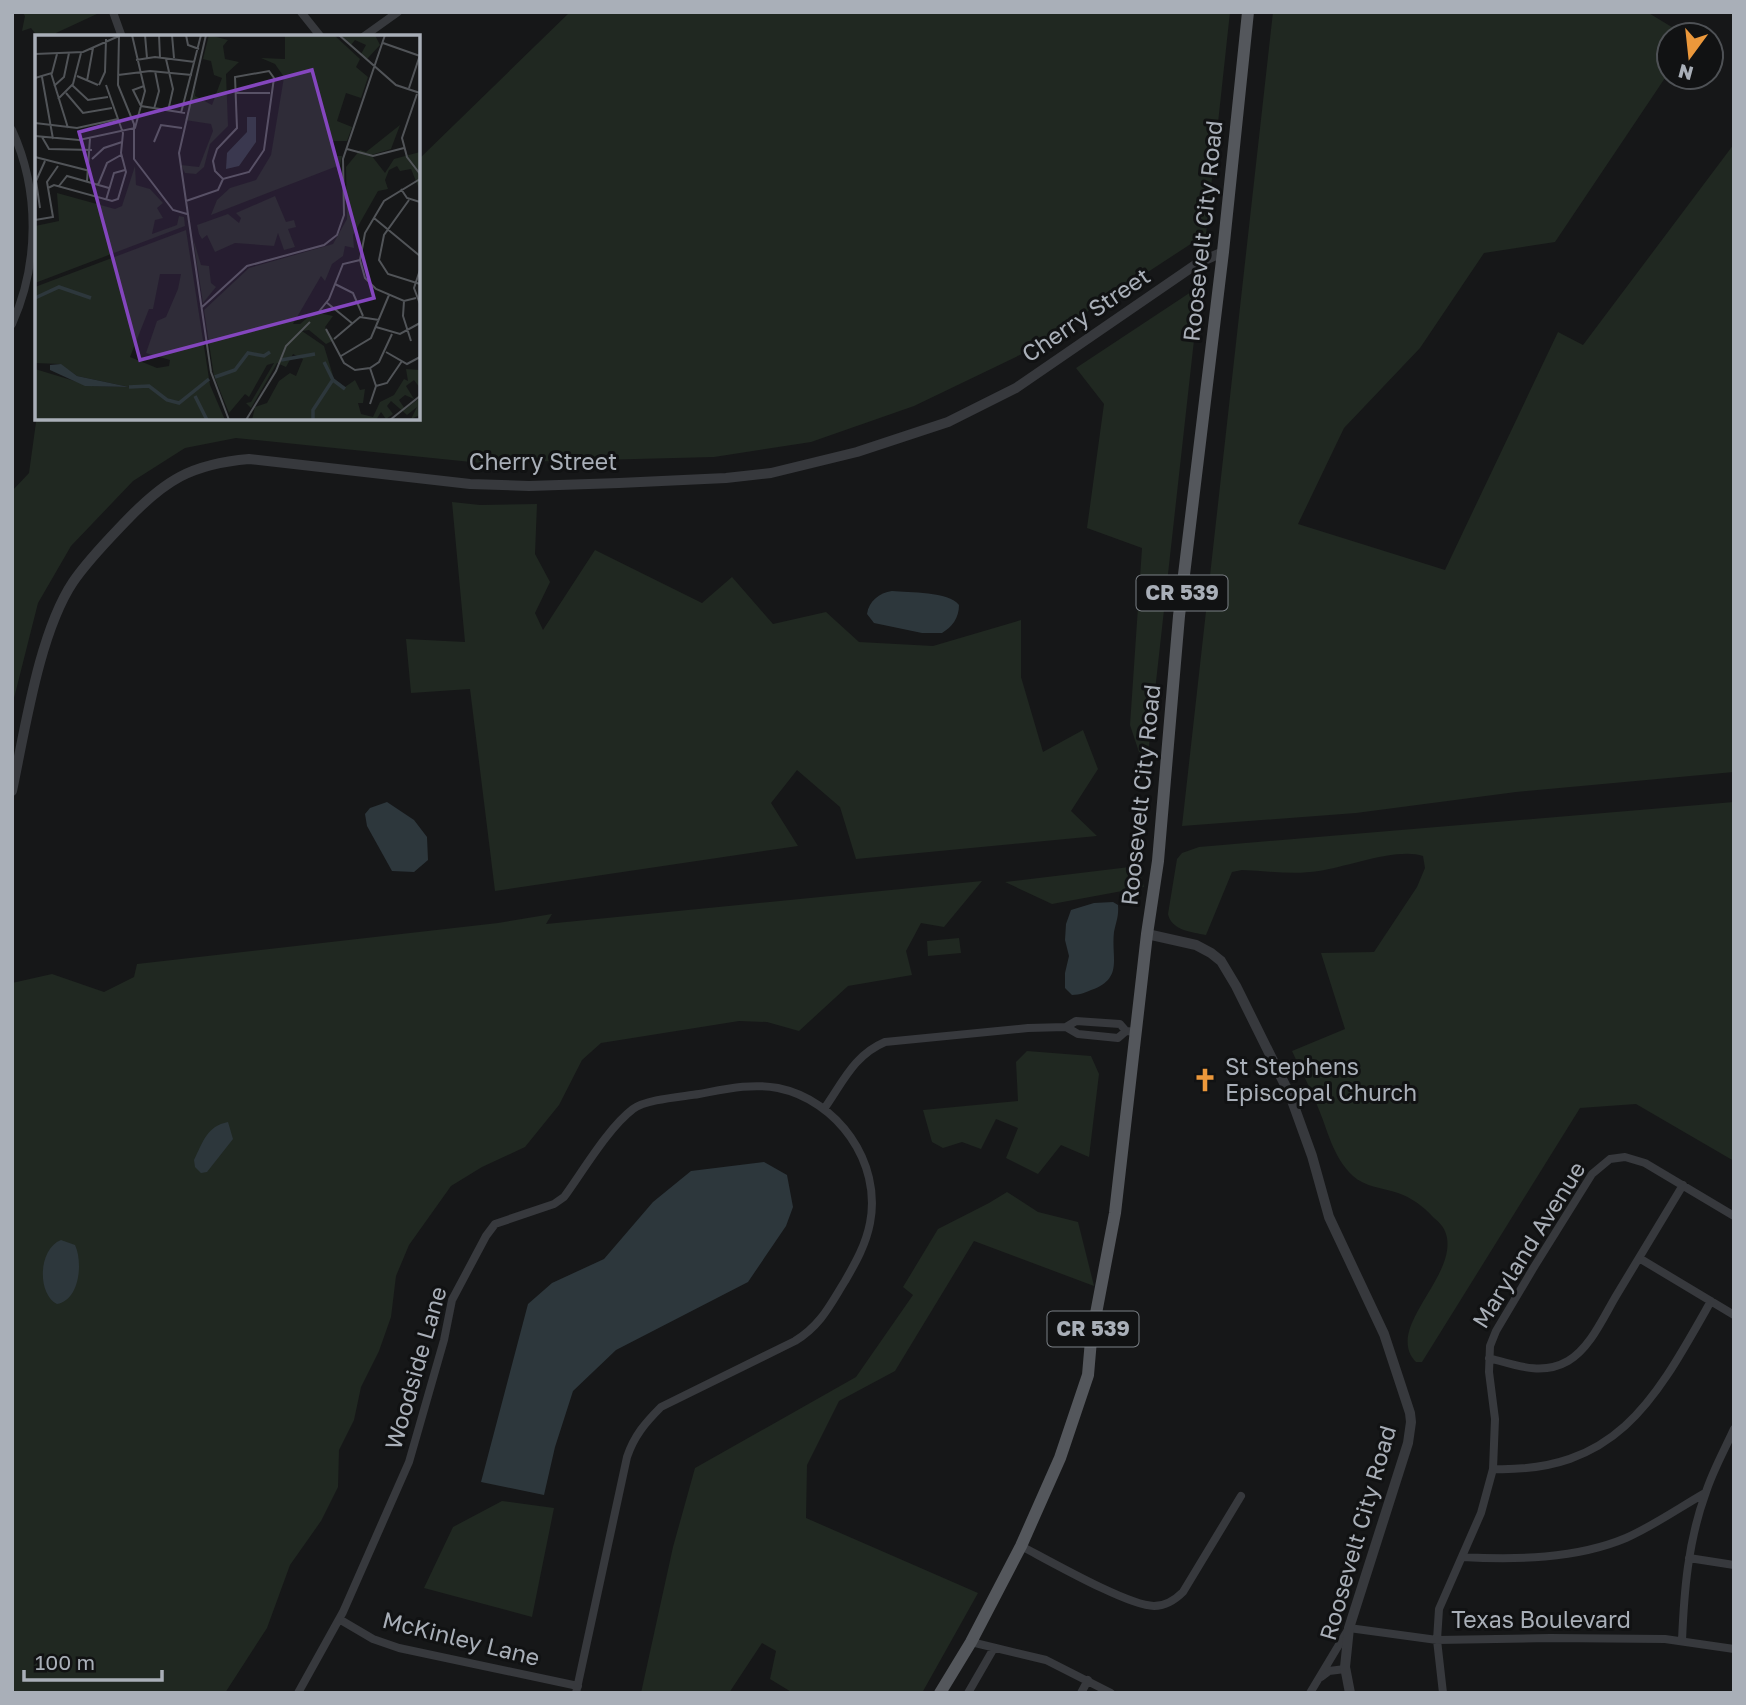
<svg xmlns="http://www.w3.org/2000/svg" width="1746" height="1705" font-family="'Golos Text',sans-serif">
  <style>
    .green { fill: #202821 }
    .water { fill: #2d373c }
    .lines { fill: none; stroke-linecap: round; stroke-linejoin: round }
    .minor { stroke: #37393d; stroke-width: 8 }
    .tertiary { stroke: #37393d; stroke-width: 10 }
    .primary { stroke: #54575c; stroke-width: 12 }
    .labels { text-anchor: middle; stroke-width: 6; stroke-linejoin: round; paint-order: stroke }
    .shield { fill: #111213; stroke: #7b8086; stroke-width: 2 }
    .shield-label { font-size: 21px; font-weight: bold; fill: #a9afb8 }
    .street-label { font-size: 23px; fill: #a9afb8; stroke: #111213 }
    .poi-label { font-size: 23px; fill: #a9afb8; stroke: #111213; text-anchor: start }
    .inset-river { fill: none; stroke: #2d373c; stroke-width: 3.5 }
    .inset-road { fill: none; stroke: #515458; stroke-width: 2 }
    .view { fill: #8446be; fill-opacity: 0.15; stroke: #8446be; stroke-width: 3.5 }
    .inset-edge { fill: none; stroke: #a9afb8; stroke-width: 3.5 }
  </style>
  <rect width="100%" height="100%" fill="#161718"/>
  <path class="green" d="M 22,12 L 99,12 L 99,13 L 56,33 L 57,37 L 38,37 L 31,28 L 22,31 L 25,16 Z
    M 570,12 L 1230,12 L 1206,234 L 1024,353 L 914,406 L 811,442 L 714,457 L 481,463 L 236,438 L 185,448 L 133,481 L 71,546 L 38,603 L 12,706 L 12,491 L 29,473 L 37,415 L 37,418 L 418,418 L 418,160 Z
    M 1273,12 L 1647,12 L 1685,35 L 1669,35 L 1669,72 L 1555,242 L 1484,253 L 1420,348 L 1344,428 L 1298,524 L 1445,570 L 1558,332 L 1583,345 L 1734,144 L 1734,772 L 1516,792 L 1356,813 L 1182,826 Z
    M 1200,286 L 1148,754 L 1139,752 L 1130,725 L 1142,548 L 1087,528 L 1104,404 L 1076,368 Z
    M 452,502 L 480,505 L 537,504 L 535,554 L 550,582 L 535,613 L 543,630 L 595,550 L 702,603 L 732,577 L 773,624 L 826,612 L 859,642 L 933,646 L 1021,620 L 1021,677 L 1043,752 L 1083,730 L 1098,769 L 1071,811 L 1097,836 L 856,859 L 840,807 L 797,770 L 771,803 L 798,846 L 495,891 L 470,689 L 411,693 L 406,639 L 465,642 Z
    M 1734,802 L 1734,1161 L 1636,1104 L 1580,1108 L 1422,1362 L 1416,1362 C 1383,1328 1459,1276 1446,1234 C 1444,1227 1439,1222 1433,1217 C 1423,1206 1412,1198 1398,1193 C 1383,1188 1365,1187 1353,1176 C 1332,1156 1328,1130 1317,1105 C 1310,1087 1300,1069 1292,1051 L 1345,1029 L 1321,953 L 1374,952 L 1417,887 L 1425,868 L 1423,856 C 1398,847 1346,867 1319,871 C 1294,875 1267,871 1242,870 L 1232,872 L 1206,935 C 1191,932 1171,930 1168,914 L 1177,859 L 1182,853 L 1199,847 Z
    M 1138,866 L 1144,887 L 1052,904 L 1005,882 Z
    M 982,881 L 944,927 L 921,923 L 906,951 L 912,975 L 848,986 L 799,1031 L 767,1022 L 739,1021 L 601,1043 L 582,1060 L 559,1105 L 525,1147 L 482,1167 L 451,1186 L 409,1245 L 396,1276 L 391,1317 L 379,1351 L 361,1387 L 354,1420 L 339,1450 L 338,1487 L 321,1521 L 290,1565 L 267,1628 L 225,1693 L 12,1693 L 12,983 L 52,974 L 104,992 L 134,977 L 137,964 L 498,923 L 552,914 L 546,924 Z
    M 959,938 L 961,953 L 928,956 L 927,941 Z
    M 1027,1051 L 1091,1056 L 1099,1074 L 1089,1157 L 1061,1145 L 1038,1174 L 1006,1158 L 1018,1128 L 996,1119 L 981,1149 L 962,1142 L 943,1148 L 932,1142 L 923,1110 L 1018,1101 L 1016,1062 Z
    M 1007,1192 L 1038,1212 L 1078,1222 L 1094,1286 L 974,1241 L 895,1371 L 839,1401 L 807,1465 L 806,1518 L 978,1593 L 922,1693 L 793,1693 L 770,1679 L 776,1651 L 762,1643 L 729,1693 L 641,1693 L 673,1547 L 695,1468 L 856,1377 L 913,1295 L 903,1287 L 938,1229 L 989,1203 Z
    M 502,1501 L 554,1508 L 532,1617 L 424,1588 L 453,1527 Z"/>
  <path class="water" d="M 892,591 C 909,593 949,591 959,605 C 959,618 952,627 942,633 L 922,633 L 874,623 L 867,614 C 869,601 879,593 892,591 Z
    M 387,802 L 414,820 L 427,837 L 428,860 L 414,872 L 392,871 L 367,826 L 365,814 L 370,808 Z
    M 1113,902 L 1118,905 C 1119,916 1116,922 1114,932 C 1111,958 1123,977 1094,989 C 1086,992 1080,995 1072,995 L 1065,988 L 1065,973 L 1069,956 L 1065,940 L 1066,924 L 1071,910 L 1094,903 Z
    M 228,1122 L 233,1139 L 207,1172 L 201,1173 L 195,1167 L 194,1160 C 203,1142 207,1126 228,1122 Z
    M 764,1162 L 787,1175 L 793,1207 L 786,1226 L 748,1282 L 616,1350 L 573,1391 L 555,1447 L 544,1495 L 481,1482 L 528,1304 L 552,1283 L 604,1259 L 653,1202 L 691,1171 Z
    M 61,1240 L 75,1245 C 83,1262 80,1300 57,1304 C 37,1294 38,1249 61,1240 Z"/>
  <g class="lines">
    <path class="minor" d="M 113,12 L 122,37
      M 301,12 L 321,37
      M 363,37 L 398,12
      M 12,130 C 40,191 39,264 12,324
      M 1066,1027 L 1078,1034 L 1118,1038 L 1126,1031
      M 824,1109 C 843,1082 854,1055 885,1042 L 1028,1028 L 1066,1027 L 1076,1021 L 1120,1024 L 1126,1031 L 1136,1032
      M 1639,1258 L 1734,1315
      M 1489,1358 C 1515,1365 1542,1376 1568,1361 C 1590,1348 1603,1318 1616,1296 C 1638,1259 1661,1222 1683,1185
      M 1493,1469 C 1618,1473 1656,1398 1711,1301
      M 1021,1546 C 1048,1560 1128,1606 1154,1606 C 1166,1606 1175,1600 1183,1592 L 1241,1496
      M 1462,1557 C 1515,1560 1576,1559 1626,1538 C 1653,1526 1679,1508 1705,1493
      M 1689,1558 L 1734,1565
      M 339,1619 L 373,1639 L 399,1648 L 578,1686
      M 1682,1641 C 1684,1592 1688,1542 1705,1495 C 1712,1472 1724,1451 1734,1429
      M 971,1642 L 1046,1660 L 1111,1693
      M 1321,1677 L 1329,1671 L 1345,1669
      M 298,1693 L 343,1612 L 409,1462 L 444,1340 L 452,1300 L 486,1236 L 495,1224 L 554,1204 L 564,1197 C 583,1171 608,1128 633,1109 C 647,1099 681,1097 699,1094 C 726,1089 751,1083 778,1088 C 837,1100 882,1162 870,1223 C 866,1244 856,1262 845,1281 C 830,1305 821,1325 795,1341 L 661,1407 C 645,1423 634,1436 627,1457 L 576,1693
      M 968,1693 L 994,1648
      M 1081,1693 L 1088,1680
      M 1310,1693 L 1349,1628 L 1437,1640 L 1550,1638 L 1665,1639 L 1734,1649
      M 1443,1693 L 1437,1640 L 1439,1609 L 1481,1513 L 1493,1469 L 1495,1419 L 1489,1372 L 1490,1346 L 1496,1331 L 1534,1267 L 1592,1174 L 1610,1159 L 1625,1157 L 1645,1163 L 1734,1216"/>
    <path class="tertiary" d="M 12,791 C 25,730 39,633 73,582 C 88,560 107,541 125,522 C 165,480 191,464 249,459 L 470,484 L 529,486 L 619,483 L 726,478 L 771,473 L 857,452 L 948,422 L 1016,388 L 1198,263 L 1223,252
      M 1147,934 L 1196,945 L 1211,953 L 1221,961 L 1236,986 L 1290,1095 L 1312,1156 L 1329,1217 L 1384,1334 L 1410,1413 L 1411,1422 L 1408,1443 L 1349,1628 L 1345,1667 L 1350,1693"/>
    <path class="primary" d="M 940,1693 L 971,1642 L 1021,1546 L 1060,1458 L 1088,1375 L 1091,1340 L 1115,1213 L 1147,934 L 1158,861 L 1179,616 L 1223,252 L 1248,12"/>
  </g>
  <defs>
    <g id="church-bare" transform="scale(1.89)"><path d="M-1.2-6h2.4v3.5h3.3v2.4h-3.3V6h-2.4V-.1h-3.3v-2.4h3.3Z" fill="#ec983b" stroke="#111213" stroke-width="2.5" paint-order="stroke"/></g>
  </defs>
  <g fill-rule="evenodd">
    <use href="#church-bare" x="1205" y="1080"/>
  </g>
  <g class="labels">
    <g class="shield">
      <rect x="1136.5" y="575.5" width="91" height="35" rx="5"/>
      <rect x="1047.5" y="1311.5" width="91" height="35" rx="5"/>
    </g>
    <g class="shield-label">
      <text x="1182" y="600">CR 539</text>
      <text x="1093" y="1336">CR 539</text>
    </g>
    <g class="street-label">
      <text transform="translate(1203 231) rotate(-84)" y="8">Roosevelt City Road</text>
      <text transform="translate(1086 315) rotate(-34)" y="8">Cherry Street</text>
      <text x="543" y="470">Cherry Street</text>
      <text transform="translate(1141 795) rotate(-84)" y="8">Roosevelt City Road</text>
      <text transform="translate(1529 1245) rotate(-58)" y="8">Maryland Avenue</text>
      <text transform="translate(416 1368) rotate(-74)" y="8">Woodside Lane</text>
      <text transform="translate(1358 1533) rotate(-74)" y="8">Roosevelt City Road</text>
      <text x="1541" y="1628">Texas Boulevard</text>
      <text transform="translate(461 1639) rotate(14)" y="8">McKinley Lane</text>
    </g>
    <g class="poi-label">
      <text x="1225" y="1075">St Stephens<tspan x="1225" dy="26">Episcopal Church</tspan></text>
    </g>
  </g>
  <g transform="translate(35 35)">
    <rect width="385" height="385" fill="#161718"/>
    <path d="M 174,0 L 193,5 L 188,11 L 190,24 L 204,27 L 191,39 L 193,91 L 175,109 L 169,132 L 161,139 L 150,138 L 146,130 L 164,132 L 178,96 L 176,89 L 150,85 L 161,53 L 160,61 L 177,70 L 187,43 L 179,40 L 176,26 L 168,24 ZM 250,0 L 299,0 L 325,24 L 321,32 L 333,42 L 326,63 L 311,58 L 302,86 L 317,92 L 312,106 L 298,106 L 299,121 L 307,121 L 305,130 L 176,180 L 182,165 L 195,153 L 221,145 L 236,120 L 249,42 L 240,29 L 226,23 L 250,24 ZM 340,0 L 345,10 L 332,24 L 326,19 L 331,10 L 320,5 L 316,10 L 306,1 ZM 365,90 L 356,114 L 336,120 L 350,138 L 359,124 L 385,117 L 385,156 L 376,134 L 365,136 L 362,131 L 354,135 L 350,145 L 353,154 L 343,156 L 318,200 L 319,213 L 310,211 L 308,221 L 297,229 L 290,246 L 286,241 L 258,289 L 265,289 L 279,277 L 298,281 L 290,292 L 299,305 L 291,309 L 274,295 L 267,296 L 289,311 L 299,344 L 310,352 L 320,345 L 325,355 L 330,354 L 328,368 L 323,368 L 326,379 L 338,382 L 345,367 L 359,360 L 369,344 L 373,346 L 371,334 L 385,335 L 385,353 L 379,345 L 371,351 L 379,364 L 370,360 L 364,365 L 370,374 L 385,363 L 385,380 L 376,384 L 382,372 L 372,380 L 356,366 L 352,371 L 358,379 L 351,384 L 346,377 L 341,385 L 217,385 L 220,372 L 232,368 L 244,346 L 255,338 L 261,341 L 268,324 L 258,319 L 251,332 L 242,328 L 216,373 L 211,368 L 216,367 L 239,328 L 232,330 L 214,362 L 210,359 L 194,378 L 179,341 L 169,275 L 214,233 L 298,209 L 312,184 L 311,132 L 325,115 L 331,117 ZM 100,131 L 101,150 L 115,154 L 128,168 L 122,173 L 128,183 L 120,185 L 117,199 L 142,190 L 144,181 L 149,182 L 150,191 L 0,248 L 0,191 L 24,186 L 22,158 L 80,174 L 87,171 ZM 240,161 L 251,187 L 259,185 L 261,192 L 253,194 L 260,212 L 249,215 L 243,198 L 239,211 L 200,208 L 180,217 L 172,200 L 167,204 L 164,199 L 162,190 L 193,179 L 204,188 L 206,183 L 201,178 ZM 151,195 L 175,350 L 190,385 L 0,385 L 0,334 L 56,351 L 94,352 L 42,341 L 25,329 L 0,328 L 0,252 ZM 125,239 L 146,239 L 143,254 L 131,282 L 122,286 L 111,318 L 135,325 L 134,331 L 122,333 L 95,322 L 114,274 L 118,274 ZM 158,203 L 166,230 L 174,231 L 176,248 L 181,252 L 168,268 Z" fill="#202821" fill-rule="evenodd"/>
    <path d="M 212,82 L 221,82 L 221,107 L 204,131 L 191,134 L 192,118 L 212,97 ZM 26,329 L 42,341 L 94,352 L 50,351 L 15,335 L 15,330 Z" fill="#2d373c"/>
    <path class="inset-river" d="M 0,263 L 24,252 L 56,263M 246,325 L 280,319M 289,327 L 298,345 L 310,354M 180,342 L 200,335 L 213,318 L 229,321 L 235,317M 94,352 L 114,351 L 132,365 L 144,368 L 174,344M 160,361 L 172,385M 278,385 L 278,375 L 297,346"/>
    <path class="inset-road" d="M 84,0 L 83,50 L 99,89 L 99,124 L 138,175 L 152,179M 110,0 L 112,23M 124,0 L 125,23M 137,0 L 139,23M 151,0 L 153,10 L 164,14M 171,0 L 144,118 L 176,337 L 194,385M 304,0 L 361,50 L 385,58M 348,8 L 385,21M 0,19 L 48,17 L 84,1M 131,24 L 138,54 L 133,76M 101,25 L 120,22 L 160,27M 234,36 L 239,43 L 229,115 L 214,137 L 188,144 L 180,136 L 178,126 L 182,114 L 202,93 L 200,42 ZM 16,38 L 33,93M 83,40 L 115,36 L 157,40M 42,41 L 63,50M 7,42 L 18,104M 0,43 L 17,38 L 22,19M 52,46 L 58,13M 37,50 L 53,65 L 73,62M 64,50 L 70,37 L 71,4M 19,51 L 29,42 L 34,18M 109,51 L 98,55 L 106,71 L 150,78M 374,53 L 385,20M 31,58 L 48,78 L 77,73M 201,58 L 235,58M 382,59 L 367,103 L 372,122 L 385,139M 23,64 L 38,49 L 46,18M 119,74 L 124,56 L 120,36M 146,78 L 166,0M 0,88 L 42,93 L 83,84M 0,101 L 44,105 L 100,93 L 110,56 L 97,0M 7,102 L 14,114 L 57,115M 119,107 L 126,90 L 147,93M 312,114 L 338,121 L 369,113M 0,122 L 55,136M 57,124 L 69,113 L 87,107M 52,146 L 55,103M 63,150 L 72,128 L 86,120M 24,151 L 32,141 L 74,153M 13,153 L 19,150 L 77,166 L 83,164 L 91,137 L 86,118 L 88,98 L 71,50M 366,154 L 372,163 L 385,167M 71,165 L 79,138 L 90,135M 374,165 L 349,200 L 344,225 L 353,239 L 385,249M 151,166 L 183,155 L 188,144M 5,173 L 1,146 L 10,126M 339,183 L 385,221M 0,185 L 18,182 L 12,147 L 23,131M 385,235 L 379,253 L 385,269M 300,249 L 318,258 L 328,281M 381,263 L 369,266 L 341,254 L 330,243 L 325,225 L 330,198 L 349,166 L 385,144M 369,266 L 368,281 L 376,306M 291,267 L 318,289M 166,273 L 212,231 L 289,210 L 302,200 L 309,180 L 308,124 L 350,0M 282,279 L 294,264 L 308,229 L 325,225M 341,292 L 365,299 L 385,288M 291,294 L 309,328 L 320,335 L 335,333 L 344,327 L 357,299M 299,304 L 325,282 L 344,285M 351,317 L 372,329 L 385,322M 306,321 L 336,303 L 354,260M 335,333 L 341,351 L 335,369M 341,351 L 352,348 L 367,326M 211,385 L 241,336 L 251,311 L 275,287M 355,385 L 385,361"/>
    <path class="view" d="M 277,35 L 339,263 L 105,325 L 44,97 Z"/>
    <rect width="385" height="385" class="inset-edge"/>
  </g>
  <rect width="1746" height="1705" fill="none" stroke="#a9afb8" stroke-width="28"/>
  <g transform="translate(1690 56) rotate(195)"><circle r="33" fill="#111213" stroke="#4e5155" stroke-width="2"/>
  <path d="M0-5L12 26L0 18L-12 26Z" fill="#ec983b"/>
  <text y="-10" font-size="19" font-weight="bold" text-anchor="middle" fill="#a9afb8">N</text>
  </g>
  <path d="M24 1670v10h138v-10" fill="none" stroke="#a9afb8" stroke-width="3.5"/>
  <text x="35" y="1670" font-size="21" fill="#a9afb8" stroke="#111213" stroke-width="5" paint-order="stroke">100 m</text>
</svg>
